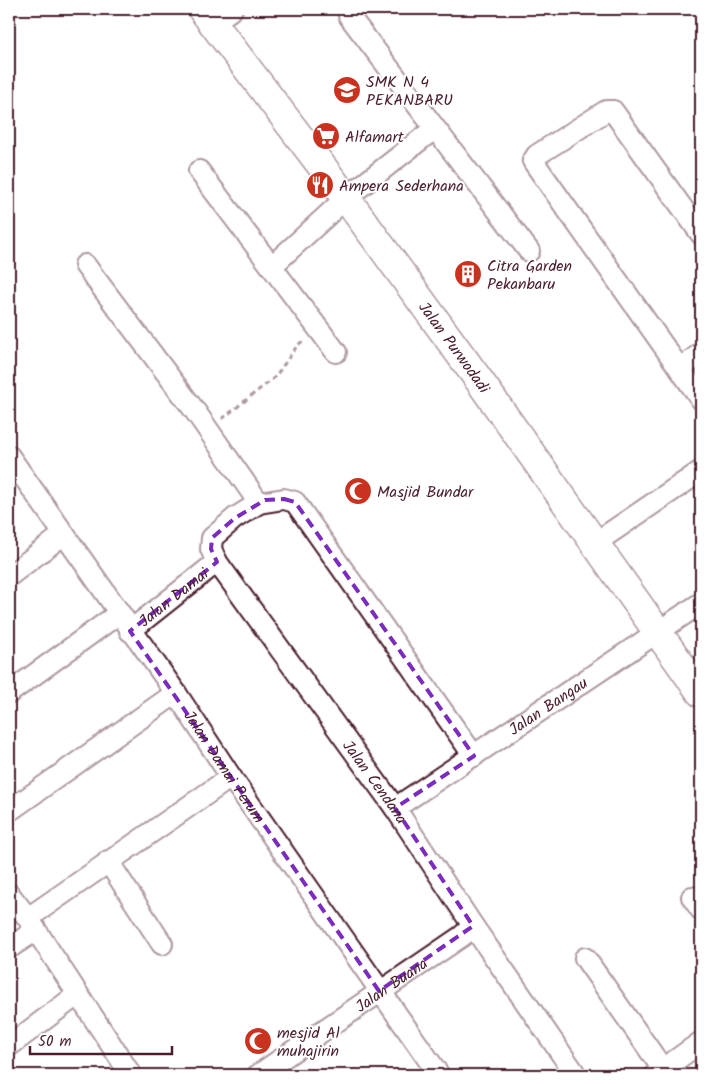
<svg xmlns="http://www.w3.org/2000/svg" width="710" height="1084" font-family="Kalam,sans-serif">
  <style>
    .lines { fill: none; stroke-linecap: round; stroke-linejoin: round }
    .street-casing { stroke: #4a1f2b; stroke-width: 24 }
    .secondary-casing { stroke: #4a1f2b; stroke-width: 31 }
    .path { stroke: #4a1f2b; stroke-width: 3; stroke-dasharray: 5 4; stroke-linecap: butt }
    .street { stroke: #fff; stroke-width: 20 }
    .secondary { stroke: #fff; stroke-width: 28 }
    .marked { fill: none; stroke: #7b2cbf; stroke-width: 4; stroke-dasharray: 10 6; stroke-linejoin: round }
    .labels { text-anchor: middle; stroke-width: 4; stroke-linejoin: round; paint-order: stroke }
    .poi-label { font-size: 16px; fill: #4a1f2b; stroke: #fff; text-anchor: start }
    .street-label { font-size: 16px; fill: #4a1f2b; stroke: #fff }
  </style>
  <rect width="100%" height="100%" fill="#fff"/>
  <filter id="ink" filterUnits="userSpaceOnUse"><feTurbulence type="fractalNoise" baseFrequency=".02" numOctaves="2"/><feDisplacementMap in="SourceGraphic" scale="10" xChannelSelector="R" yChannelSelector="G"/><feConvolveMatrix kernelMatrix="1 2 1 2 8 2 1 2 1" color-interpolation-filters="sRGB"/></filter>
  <g filter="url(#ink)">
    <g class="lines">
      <g class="street-casing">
        <g id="street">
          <path d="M 349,16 L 529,251"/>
          <path d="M 213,23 L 232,9"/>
          <path d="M 199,171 L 336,352"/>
          <path d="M 701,234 L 613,111 L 606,111 L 537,155 L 533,161 L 701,399"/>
          <path d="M 85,265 L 195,411 L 259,503 L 284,499 L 295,502 L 474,756"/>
          <path d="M 272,266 L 346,198 L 434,129"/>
          <path d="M 680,369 L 701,353"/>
          <path id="s1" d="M 9,456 L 176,693 L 231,777 L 439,1075"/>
          <path id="s2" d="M 259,503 L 235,518 L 212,538 L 211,549 L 217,562 L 395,808 L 473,926 L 576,1075"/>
          <path d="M 595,543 L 701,471"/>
          <path d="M 9,576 L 64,534"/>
          <path id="s3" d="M 130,631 L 217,562"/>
          <path d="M 9,693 L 118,614"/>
          <path id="s4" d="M 395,808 L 701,603"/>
          <path d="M 9,811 L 176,693"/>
          <path d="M 108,861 L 162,944"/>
          <path d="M 9,894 L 28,918 L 131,1075"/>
          <path d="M 692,897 L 701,910"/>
          <path d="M 28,918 L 231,777"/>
          <path d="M 9,948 L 35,931"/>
          <path d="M 585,958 L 667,1075"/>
          <path d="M 9,1046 L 77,995"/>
          <path id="s5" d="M 258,1075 L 462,936 L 473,926"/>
          <path d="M 655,1075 L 701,1042"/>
        </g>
      </g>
      <g class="secondary-casing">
        <g id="secondary">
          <path id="s6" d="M 202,9 L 346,198 L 476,376 L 701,693"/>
        </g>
      </g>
      <path class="path" d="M 222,419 L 275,377 L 297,346 L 305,339"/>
      <use href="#street" class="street"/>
      <use href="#secondary" class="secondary"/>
    </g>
  </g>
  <path d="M0 0H710V1084H0ZM 284,499 L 295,502 L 474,756 L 395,808 L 473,926 L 379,991 L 130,631 L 217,562 L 211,549 L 212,538 L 235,518 L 265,500 Z" fill="#fff" fill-opacity=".55" fill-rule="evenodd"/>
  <path class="marked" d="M 284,499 L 295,502 L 474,756 L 395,808 L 473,926 L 379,991 L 130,631 L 217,562 L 211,549 L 212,538 L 235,518 L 265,500 Z"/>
  <defs>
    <g id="university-disc" transform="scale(1.4375)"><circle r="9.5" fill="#c8321e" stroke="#fff"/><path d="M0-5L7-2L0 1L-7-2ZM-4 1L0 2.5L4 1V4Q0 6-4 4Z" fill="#fff"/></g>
    <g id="supermarket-disc" transform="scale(1.4375)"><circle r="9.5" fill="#c8321e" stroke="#fff"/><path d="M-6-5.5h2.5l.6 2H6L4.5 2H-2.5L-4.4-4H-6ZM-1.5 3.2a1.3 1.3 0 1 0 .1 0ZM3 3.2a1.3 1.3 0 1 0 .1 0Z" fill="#fff"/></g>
    <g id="restaurant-disc" transform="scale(1.4375)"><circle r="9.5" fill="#c8321e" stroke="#fff"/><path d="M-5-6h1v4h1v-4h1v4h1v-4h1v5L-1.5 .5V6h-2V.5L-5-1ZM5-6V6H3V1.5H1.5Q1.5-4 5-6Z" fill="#fff"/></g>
    <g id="building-disc" transform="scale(1.4375)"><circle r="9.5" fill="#c8321e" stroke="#fff"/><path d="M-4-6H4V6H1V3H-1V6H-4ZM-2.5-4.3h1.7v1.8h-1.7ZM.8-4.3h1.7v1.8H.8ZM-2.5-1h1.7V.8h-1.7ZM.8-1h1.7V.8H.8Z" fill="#fff"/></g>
    <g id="mosque-disc" transform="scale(1.4375)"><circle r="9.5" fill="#c8321e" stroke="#fff"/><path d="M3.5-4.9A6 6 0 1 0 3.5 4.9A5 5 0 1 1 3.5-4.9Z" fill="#fff"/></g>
  </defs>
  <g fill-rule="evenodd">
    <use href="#university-disc" x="347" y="90"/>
    <use href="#supermarket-disc" x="326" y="136"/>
    <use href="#restaurant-disc" x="320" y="185"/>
    <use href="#building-disc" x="468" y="274"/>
    <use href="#mosque-disc" x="358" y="491"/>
    <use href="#mosque-disc" x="258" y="1041"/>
  </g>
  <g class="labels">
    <g class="poi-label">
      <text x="366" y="87">SMK N 4<tspan x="366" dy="18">PEKANBARU</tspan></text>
      <text x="345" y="142">Alfamart</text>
      <text x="339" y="191">Ampera Sederhana</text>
      <text x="487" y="271">Citra Garden<tspan x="487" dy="18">Pekanbaru</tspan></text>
      <text x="377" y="497">Masjid Bundar</text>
      <text x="277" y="1038">mesjid Al<tspan x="277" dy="18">muhajirin</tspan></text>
    </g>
    <g class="street-label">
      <text dy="6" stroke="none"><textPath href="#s6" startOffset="422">Jalan Purwodadi</textPath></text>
      <text dy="6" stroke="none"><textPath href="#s3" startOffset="55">Jalan Damai</textPath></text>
      <text dy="6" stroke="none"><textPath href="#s4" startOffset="184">Jalan Bangau</textPath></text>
      <text dy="6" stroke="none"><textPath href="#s1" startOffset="378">Jalan Damai Perum</textPath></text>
      <text dy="6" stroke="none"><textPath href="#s2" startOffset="355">Jalan Cendana</textPath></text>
      <text dy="6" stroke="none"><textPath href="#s5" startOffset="161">Jalan Buana</textPath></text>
    </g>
  </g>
  <rect width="710" height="1084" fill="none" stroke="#fff" stroke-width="30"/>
  <rect x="15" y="15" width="680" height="1054" fill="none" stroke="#4a1f2b" stroke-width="2" filter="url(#ink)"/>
  <path d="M30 1046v8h142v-8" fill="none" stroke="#4a1f2b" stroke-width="2.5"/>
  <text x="38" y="1046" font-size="15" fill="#4a1f2b" stroke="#ffffff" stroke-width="4" paint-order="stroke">50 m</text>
</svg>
